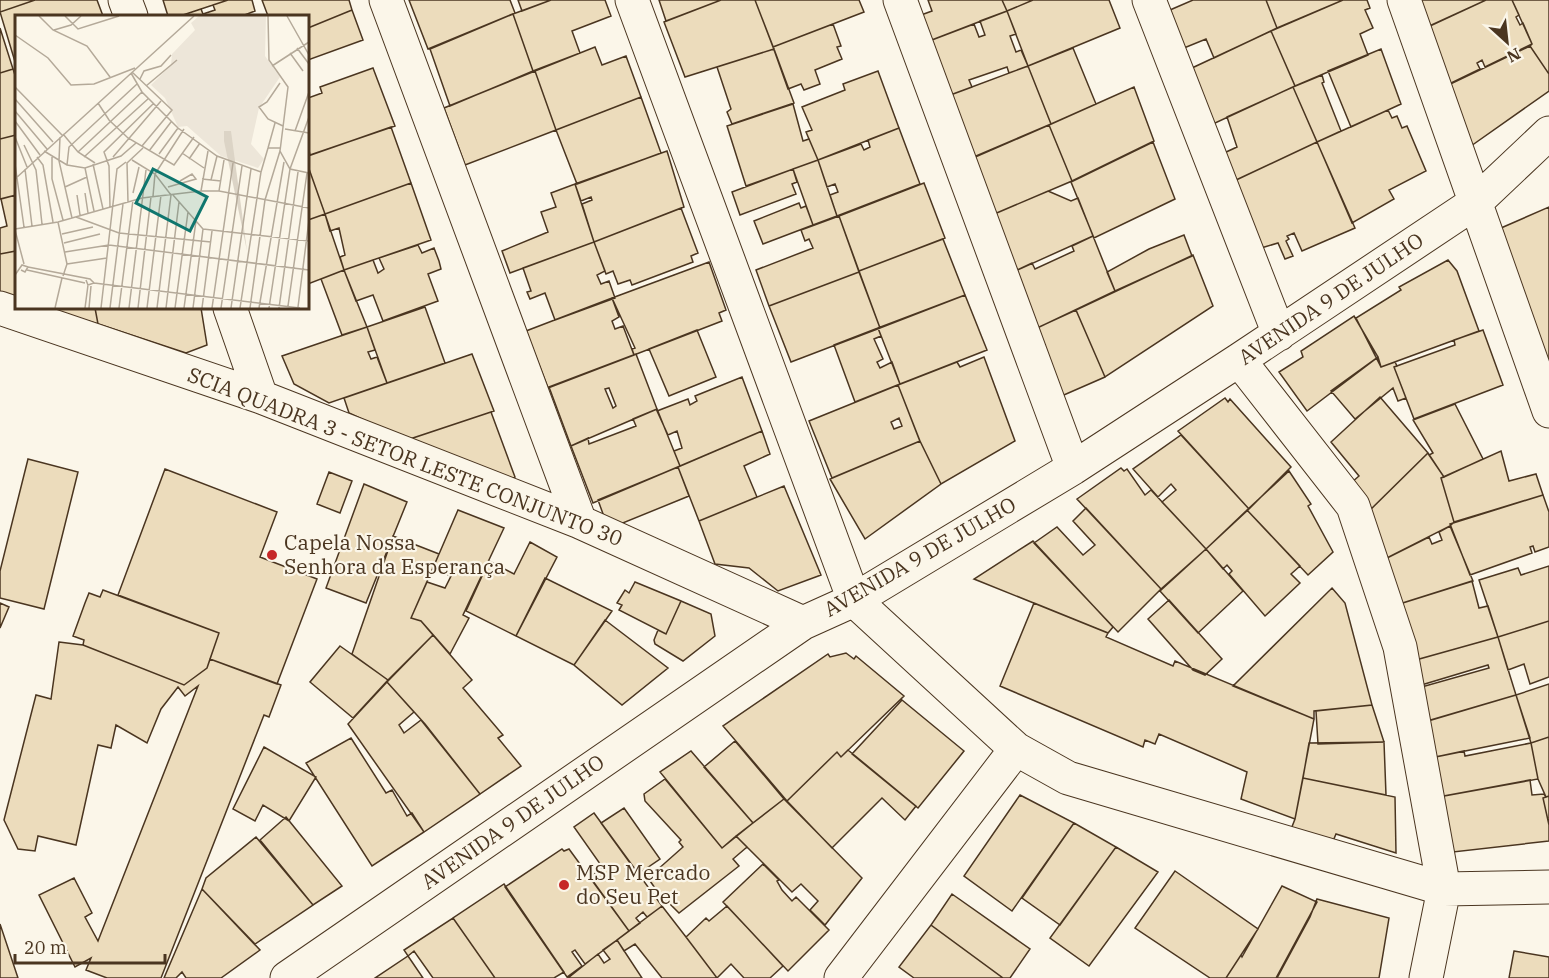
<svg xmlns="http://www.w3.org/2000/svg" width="1549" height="978" font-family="'IBM Plex Serif',serif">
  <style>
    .building { fill: #ecdcbc; stroke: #4a3520; stroke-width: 1.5; fill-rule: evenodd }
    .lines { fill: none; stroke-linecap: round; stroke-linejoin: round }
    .minor-casing { stroke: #4a3520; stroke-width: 35 }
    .minor { stroke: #fbf6e9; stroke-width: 33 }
    .poi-dot { fill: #c62828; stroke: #fbf6e9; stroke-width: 2 }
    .labels { text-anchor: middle; stroke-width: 4.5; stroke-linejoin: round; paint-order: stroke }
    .street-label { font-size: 21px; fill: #4a3520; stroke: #fbf6e9 }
    .poi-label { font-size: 21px; fill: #4a3520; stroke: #fbf6e9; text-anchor: start }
    .inset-road { fill: none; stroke: #b4a999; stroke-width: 1.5 }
    .view { fill: #0f766e; fill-opacity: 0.15; stroke: #0f766e; stroke-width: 3 }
    .inset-edge { fill: none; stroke: #4a3520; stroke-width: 3 }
  </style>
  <rect width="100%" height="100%" fill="#fbf6e9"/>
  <path class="building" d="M 0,0 L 35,0 L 0,12 Z
    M 35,0 L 97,0 L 103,16 L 16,16 L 16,65 L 0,12 Z
    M 163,0 L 228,0 L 180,16 L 168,16 Z
    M 228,0 L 252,0 L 255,11 L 242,16 L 180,16 L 201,9 L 203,14 L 215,10 L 213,5 Z
    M 262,0 L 349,0 L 352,10 L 308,28 L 308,16 L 268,16 Z
    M 409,0 L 510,0 L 515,13 L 428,49 Z
    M 518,0 L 551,0 L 522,11 Z
    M 551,0 L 605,0 L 611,16 L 572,31 L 580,53 L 533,71 L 513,14 Z
    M 659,0 L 721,0 L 666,21 Z
    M 721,0 L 755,0 L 774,49 L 685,77 L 664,22 Z
    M 755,0 L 859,0 L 864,12 L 773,47 Z
    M 928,0 L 1002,0 L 1007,11 L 924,43 L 913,18 L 932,11 Z
    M 1002,0 L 1033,0 L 1007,11 Z
    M 1033,0 L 1109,0 L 1120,28 L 1028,66 L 1007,11 Z
    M 1193,0 L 1266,0 L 1277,28 L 1214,58 L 1206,39 L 1184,48 L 1170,10 Z
    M 1266,0 L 1343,0 L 1277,28 Z
    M 1343,0 L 1367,0 L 1370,8 L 1365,10 L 1373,28 L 1360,34 L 1368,55 L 1295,86 L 1271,31 Z
    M 1411,0 L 1486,0 L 1425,28 Z
    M 1486,0 L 1512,0 L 1519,15 L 1516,17 L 1520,25 L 1523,23 L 1532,44 L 1485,67 L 1482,60 L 1477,63 L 1480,69 L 1445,86 L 1417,32 Z
    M 1512,0 L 1549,0 L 1549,74 L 1530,46 L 1532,44 Z
    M 352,10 L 363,40 L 308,60 L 308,28 Z
    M 1007,11 L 1016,34 L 1010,36 L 1016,52 L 1021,50 L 1028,66 L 1009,73 L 1007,67 L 969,80 L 972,87 L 945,97 L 924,43 L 974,24 L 979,37 L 985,35 L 980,21 Z
    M 513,14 L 533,71 L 450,106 L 430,49 Z
    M 833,24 L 841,46 L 837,47 L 842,59 L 815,70 L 820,84 L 804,90 L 801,84 L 788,89 L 773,47 Z
    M 0,28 L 13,69 L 0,73 Z
    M 1271,31 L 1295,86 L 1213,124 L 1192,68 Z
    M 1530,46 L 1549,74 L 1549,91 L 1471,146 L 1442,88 Z
    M 595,47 L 602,65 L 626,56 L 641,97 L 556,130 L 535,71 Z
    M 1073,48 L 1096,104 L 1051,124 L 1028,66 Z
    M 774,49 L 794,103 L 732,124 L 727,112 L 731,109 L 717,67 Z
    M 1381,49 L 1401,104 L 1351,127 L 1328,71 Z
    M 1028,66 L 1051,124 L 969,159 L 945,97 Z
    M 373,68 L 395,126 L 310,155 L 308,146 L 308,98 L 322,93 L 320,87 Z
    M 13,69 L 16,78 L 16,135 L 0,139 L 0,73 Z
    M 535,71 L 556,130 L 465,165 L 444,108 Z
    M 878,71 L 899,128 L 818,160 L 806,132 L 812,130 L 802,107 L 845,90 L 843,84 Z
    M 1322,75 L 1324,82 L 1322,83 L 1341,131 L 1317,142 L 1293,87 Z
    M 1134,87 L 1154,141 L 1072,181 L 1049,125 Z
    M 1293,87 L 1317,142 L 1234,181 L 1224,153 L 1237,147 L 1227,117 Z
    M 641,97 L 661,153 L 577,184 L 556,130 Z
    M 793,104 L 803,141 L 809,139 L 818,160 L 746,186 L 727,126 Z
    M 1388,110 L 1392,118 L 1397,116 L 1402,128 L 1407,126 L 1426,171 L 1389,190 L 1394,199 L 1352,223 L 1317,142 Z
    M 1049,125 L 1072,181 L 992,215 L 966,161 Z
    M 391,127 L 411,183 L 325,214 L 308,166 L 308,156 Z
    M 899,128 L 920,184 L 837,216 L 830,195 L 838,192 L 835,184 L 827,187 L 818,160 L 861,144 L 864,150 L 870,147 L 868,140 Z
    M 16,135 L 16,195 L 0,199 L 0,139 Z
    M 1153,142 L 1175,199 L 1094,238 L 1071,182 Z
    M 1317,142 L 1355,228 L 1302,251 L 1294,233 L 1287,236 L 1289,239 L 1286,241 L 1293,256 L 1285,259 L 1278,243 L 1261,248 L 1234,181 Z
    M 667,151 L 684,207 L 594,242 L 582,204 L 592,200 L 591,197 L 581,201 L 575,184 Z
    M 818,160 L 837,216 L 813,225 L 793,169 Z
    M 308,166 L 325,214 L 308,220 Z
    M 793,169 L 797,182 L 792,184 L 796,194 L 740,215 L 732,192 Z
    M 411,183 L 431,240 L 344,270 L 340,257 L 345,255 L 339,228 L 330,231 L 325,214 Z
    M 924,183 L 945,238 L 859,271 L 839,216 Z
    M 575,184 L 594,242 L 510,273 L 502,251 L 548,232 L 541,212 L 556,207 L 551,193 Z
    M 1048,191 L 1071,201 L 1078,198 L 1093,236 L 1011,273 L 992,215 Z
    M 16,195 L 16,251 L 0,254 L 0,228 L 7,226 L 1,199 Z
    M 799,203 L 801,208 L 806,206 L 813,225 L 763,244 L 754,221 Z
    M 1549,207 L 1549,367 L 1501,228 Z
    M 681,208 L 698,253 L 691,256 L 693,262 L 632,285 L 630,280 L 618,284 L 613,271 L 606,274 L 594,242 Z
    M 325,214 L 344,270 L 308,284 L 308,220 Z
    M 839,216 L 859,272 L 769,306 L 756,270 L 813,248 L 809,239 L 805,241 L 801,230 Z
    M 1184,235 L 1192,256 L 1115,291 L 1107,272 L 1149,249 Z
    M 1093,236 L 1115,291 L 1029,332 L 1011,273 L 1032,263 L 1035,269 L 1074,251 L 1072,246 Z
    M 943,239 L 965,295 L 880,328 L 859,271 Z
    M 594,242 L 605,271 L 597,275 L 601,284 L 609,281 L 615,298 L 555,320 L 545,293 L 530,299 L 527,292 L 531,291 L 523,268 Z
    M 418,245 L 422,253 L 434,248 L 439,261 L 441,269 L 428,274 L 438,301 L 383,321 L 373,295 L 356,301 L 344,270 L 373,260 L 378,273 L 384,269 L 379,258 Z
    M 16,251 L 16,298 L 0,292 L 0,254 Z
    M 1193,255 L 1213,306 L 1105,377 L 1076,310 Z
    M 1448,260 L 1457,271 L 1479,331 L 1381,367 L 1356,318 L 1401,290 L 1399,287 Z
    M 709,262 L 726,310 L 719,313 L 722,321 L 634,355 L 632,349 L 635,348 L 612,298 Z
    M 344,270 L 367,327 L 342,335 L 321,279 Z
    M 859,272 L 880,328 L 791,362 L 769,306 Z
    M 965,295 L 987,350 L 900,384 L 878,328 Z
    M 612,298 L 619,317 L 612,321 L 615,329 L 623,326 L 634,355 L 548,388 L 526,331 Z
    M 425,307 L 445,363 L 387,383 L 367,327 Z
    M 46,308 L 95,308 L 98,324 Z
    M 95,308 L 201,308 L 207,345 L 186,353 L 98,324 Z
    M 1076,310 L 1105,377 L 1057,398 L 1028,332 Z
    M 1354,316 L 1378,357 L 1307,411 L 1279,372 L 1303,357 L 1301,351 Z
    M 367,327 L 375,350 L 368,352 L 371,359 L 377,357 L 387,383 L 329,403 L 294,384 L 282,356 Z
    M 878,328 L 881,336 L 874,339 L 883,359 L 877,362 L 880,368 L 892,362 L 900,384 L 855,402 L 834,345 Z
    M 697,330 L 716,377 L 669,396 L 649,349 Z
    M 1483,330 L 1503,385 L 1414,419 L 1394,367 L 1455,345 L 1454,340 Z
    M 472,354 L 494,411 L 407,440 L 349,413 L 344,398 Z
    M 636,354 L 657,409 L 571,446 L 549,387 ZM 609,388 L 616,406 L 613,408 L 605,389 Z
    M 984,357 L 1015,441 L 941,484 L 919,439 L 898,385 L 957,362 L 960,367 Z
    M 1378,357 L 1381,367 L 1395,362 L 1397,366 L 1394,367 L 1406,398 L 1398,401 L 1393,388 L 1355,419 L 1331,391 Z
    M 742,377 L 762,431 L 680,466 L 674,451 L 682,448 L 677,431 L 668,435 L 657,411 L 688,399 L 690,405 L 697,401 L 695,396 Z
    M 898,385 L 920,441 L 832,478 L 809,421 ZM 899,418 L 902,426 L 894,429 L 891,422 Z
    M 1380,397 L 1428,453 L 1364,516 L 1351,483 L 1359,476 L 1331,442 Z
    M 1225,398 L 1228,402 L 1230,399 L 1291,467 L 1249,509 L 1178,431 Z
    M 1455,404 L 1483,459 L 1444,477 L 1429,455 L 1433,453 L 1413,420 Z
    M 657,409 L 680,466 L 593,503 L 571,446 L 588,438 L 589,444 L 636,426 L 633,419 Z
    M 491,412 L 515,477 L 493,485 L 407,440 Z
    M 762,431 L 770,454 L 744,466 L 757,497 L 699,521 L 678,467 Z
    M 1181,435 L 1249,509 L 1206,549 L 1162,502 L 1176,490 L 1171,484 L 1158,497 L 1133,469 Z
    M 920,441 L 941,484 L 865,539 L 830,479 Z
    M 1501,451 L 1509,481 L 1536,474 L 1543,495 L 1454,522 L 1441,478 Z
    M 1428,453 L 1444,477 L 1441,478 L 1454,522 L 1450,526 L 1379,562 L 1364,516 Z
    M 28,459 L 78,472 L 44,609 L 0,598 L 0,571 Z
    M 678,467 L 689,496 L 613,527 L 607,525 L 598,500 Z
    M 1121,468 L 1124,471 L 1127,469 L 1145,495 L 1151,490 L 1206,549 L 1161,589 L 1077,499 Z
    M 165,469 L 277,512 L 260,557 L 317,579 L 277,684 L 210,659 L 219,633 L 118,595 Z
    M 1289,471 L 1311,504 L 1308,506 L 1333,552 L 1308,575 L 1247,510 Z
    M 329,472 L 352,481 L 340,513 L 317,504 Z
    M 364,484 L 407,502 L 366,603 L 326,588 Z
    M 784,486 L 821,575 L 778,591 L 749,568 L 715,564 L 699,521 Z
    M 1543,495 L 1549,512 L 1549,547 L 1535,552 L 1533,546 L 1530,547 L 1532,553 L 1470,575 L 1450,524 Z
    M 1086,508 L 1161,589 L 1118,632 L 1034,543 L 1057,527 L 1083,555 L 1095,545 L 1073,521 Z
    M 458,510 L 504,528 L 463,615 L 469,618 L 450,654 L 421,621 L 411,618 L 427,582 L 445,588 L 451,576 L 433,568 Z
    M 1247,510 L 1300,566 L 1291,574 L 1300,583 L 1265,616 L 1229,574 L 1232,571 L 1227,565 L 1223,569 L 1206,549 Z
    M 1450,526 L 1473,581 L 1393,606 L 1379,562 L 1429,537 L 1432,544 L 1442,540 L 1439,532 Z
    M 393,536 L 439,554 L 411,618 L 421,621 L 433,635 L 388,680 L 352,654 Z
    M 1033,541 L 1113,627 L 1108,633 L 974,579 Z
    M 530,542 L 557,557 L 516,636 L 466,611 L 489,561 L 514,574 Z
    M 1206,549 L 1243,591 L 1198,633 L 1160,591 Z
    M 1549,566 L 1549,621 L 1498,637 L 1479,580 L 1518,568 L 1521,575 Z
    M 545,578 L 612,611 L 574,665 L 516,636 Z
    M 1472,581 L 1479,608 L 1488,606 L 1498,637 L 1412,661 L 1393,606 Z
    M 635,582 L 681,601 L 666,634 L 619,610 L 622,605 L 617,603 L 625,590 L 629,593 Z
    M 1332,588 L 1345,603 L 1372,705 L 1314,711 L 1314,719 L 1233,686 Z
    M 103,590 L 219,633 L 207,668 L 184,685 L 83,645 L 84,640 L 73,636 L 85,603 L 89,593 L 100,597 Z
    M 1169,600 L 1222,659 L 1205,675 L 1193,670 L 1148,619 Z
    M 681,601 L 711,614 L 715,636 L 683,661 L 655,644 L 654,640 L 658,630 L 666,634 Z
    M 0,603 L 9,607 L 0,628 Z
    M 1034,603 L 1108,633 L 1106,637 L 1173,666 L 1175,661 L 1314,719 L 1295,819 L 1241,799 L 1247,772 L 1159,734 L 1155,744 L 1145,740 L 1143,747 L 1000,686 Z
    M 605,620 L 668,668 L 622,705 L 574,665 Z
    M 1549,621 L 1549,677 L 1530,684 L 1524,664 L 1508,670 L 1498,637 Z
    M 433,635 L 472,680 L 463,688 L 503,735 L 498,738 L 521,766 L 480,794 L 425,724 L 387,682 Z
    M 1498,637 L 1516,695 L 1428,721 L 1418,688 L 1489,668 L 1488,665 L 1418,686 L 1412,661 Z
    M 59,642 L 83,645 L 184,685 L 207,668 L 210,659 L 281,685 L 269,717 L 264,715 L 161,978 L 107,978 L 86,970 L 91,958 L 75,967 L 39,895 L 74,878 L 92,913 L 85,917 L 98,941 L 198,686 L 185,696 L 178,687 L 161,709 L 147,743 L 116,725 L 111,748 L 98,745 L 76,845 L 38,836 L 35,851 L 18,849 L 4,820 L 36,695 L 51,699 Z
    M 340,646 L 388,680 L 353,718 L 310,682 Z
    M 846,653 L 854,659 L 856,656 L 904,696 L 841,757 L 837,752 L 787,801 L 723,726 L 828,654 L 830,657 Z
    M 387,682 L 414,712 L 399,725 L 404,733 L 421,720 L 480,794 L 424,832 L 348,724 Z
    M 1549,684 L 1549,737 L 1531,743 L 1516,695 Z
    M 1516,695 L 1530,738 L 1435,757 L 1427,721 Z
    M 902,700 L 964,751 L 918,808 L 852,754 Z
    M 1372,705 L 1384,742 L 1318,744 L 1316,711 Z
    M 1549,737 L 1549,796 L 1546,797 L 1538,779 L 1531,743 Z
    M 351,738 L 386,793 L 392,790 L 407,816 L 412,813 L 424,832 L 372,866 L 306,763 Z
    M 735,741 L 784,799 L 753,823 L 704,767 Z
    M 1384,742 L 1386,795 L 1303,778 L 1309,743 Z
    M 1531,743 L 1538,779 L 1438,797 L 1435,757 L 1464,751 L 1465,756 Z
    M 264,747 L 316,777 L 289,821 L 263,805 L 255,821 L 233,809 Z
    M 848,750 L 916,806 L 905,820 L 882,798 L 832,848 L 787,801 L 837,752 L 841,757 Z
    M 691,751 L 753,823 L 722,848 L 660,772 Z
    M 1303,778 L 1395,797 L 1396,853 L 1336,834 L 1331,846 L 1288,837 L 1295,819 Z
    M 665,779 L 722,848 L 736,836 L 747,847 L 733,859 L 739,866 L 679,913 L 657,891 L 648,878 L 683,847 L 679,842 L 681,840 L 645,801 L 644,794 Z
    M 1530,780 L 1532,795 L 1544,794 L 1546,797 L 1543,798 L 1549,825 L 1549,841 L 1453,852 L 1443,796 Z
    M 1020,795 L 1074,823 L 1012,911 L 964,876 Z
    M 1549,796 L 1549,825 L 1543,798 Z
    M 784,799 L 862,878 L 825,925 L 810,910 L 818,901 L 801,884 L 792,892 L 736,836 Z
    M 624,808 L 660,859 L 638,874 L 601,823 Z
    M 594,813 L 662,906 L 647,917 L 643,912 L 636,918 L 640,923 L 629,931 L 590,877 L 603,868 L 574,827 Z
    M 286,817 L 342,886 L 313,905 L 260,840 Z
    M 1074,823 L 1116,847 L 1060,925 L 1022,898 Z
    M 256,837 L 313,905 L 255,944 L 202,889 L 206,878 Z
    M 1116,847 L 1158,872 L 1089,966 L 1050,938 Z
    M 562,849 L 564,851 L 569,849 L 629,931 L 585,964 L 575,950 L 572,952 L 582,966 L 567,977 L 505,887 Z
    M 763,864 L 779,880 L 777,881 L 782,890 L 792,901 L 796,897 L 829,930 L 788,971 L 723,902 Z
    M 1175,871 L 1258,929 L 1226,978 L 1210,978 L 1135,928 Z
    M 504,884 L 564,972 L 554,978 L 495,978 L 453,918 Z
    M 1282,886 L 1317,902 L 1276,978 L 1226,978 L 1241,955 L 1242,957 Z
    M 202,889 L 260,950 L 221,978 L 186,978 L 182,972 L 176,978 L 164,978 Z
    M 952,894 L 1030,949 L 1010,978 L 1003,978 L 931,925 Z
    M 1317,899 L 1389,918 L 1379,978 L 1277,978 L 1310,917 Z
    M 662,906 L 686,937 L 717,978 L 662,978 L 635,944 L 624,951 L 617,940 Z
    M 727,906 L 783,966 L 770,978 L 744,978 L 731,964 L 717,978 L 686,937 L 706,918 L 709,921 Z
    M 453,918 L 495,978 L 433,978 L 414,951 L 408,956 L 404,950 Z
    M 0,924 L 18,978 L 0,978 Z
    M 931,925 L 1003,978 L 914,978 L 899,967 Z
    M 617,940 L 642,978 L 568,978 L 598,954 L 604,963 L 610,959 L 603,950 Z
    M 1514,951 L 1549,957 L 1549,978 L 1509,978 Z
    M 408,956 L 423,978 L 375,978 Z"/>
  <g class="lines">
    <g class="minor-casing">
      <path id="minor" d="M 125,0 L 131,16
        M 386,0 L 580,522
        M 632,0 L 854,600 L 1016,749 L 1068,778 L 1444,889 L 1549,887
        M 900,0 L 1073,468
        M 1149,0 L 1279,334
        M 1404,0 L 1549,411
        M 0,308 L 261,397 L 580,522 L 803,623
        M 230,308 L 261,397
        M 1239,360 L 1353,506 L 1400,647 L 1444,889 L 1426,978
        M 287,978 L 803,623 L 854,600 L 1073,468 L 1239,360 L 1476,202 L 1549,133
        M 841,978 L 1016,749"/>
    </g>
    <use href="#minor" class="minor"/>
  </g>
  <g class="poi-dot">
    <circle cx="272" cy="555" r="6"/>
    <circle cx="564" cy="885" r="6"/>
  </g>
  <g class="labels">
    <g class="street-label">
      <text transform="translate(1331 299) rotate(-34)" y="7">AVENIDA 9 DE JULHO</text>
      <text transform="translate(405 457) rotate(21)" y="7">SCIA QUADRA 3 - SETOR LESTE CONJUNTO 30</text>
      <text transform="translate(920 557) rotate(-30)" y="7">AVENIDA 9 DE JULHO</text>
      <text transform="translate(513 822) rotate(-35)" y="7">AVENIDA 9 DE JULHO</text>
    </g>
    <g class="poi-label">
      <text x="284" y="550">Capela Nossa<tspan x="284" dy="24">Senhora da Esperança</tspan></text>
      <text x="576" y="880">MSP Mercado<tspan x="576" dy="24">do Seu Pet</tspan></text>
    </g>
  </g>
  <g transform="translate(15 15)">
    <rect width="294" height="294" fill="#fbf6e9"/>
    <path d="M 184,1 L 251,1 L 250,41 L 265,62 L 244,93 L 236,129 L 249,144 L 243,153 L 206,141 L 172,111 L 163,112 L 150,83 L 136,70 L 156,50 L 157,39 L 180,15 L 176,8 Z" fill="#ede6d9"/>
    <path d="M 209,116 L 216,116 L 232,236 L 209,126 Z" fill="#dcd4c6"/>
    <path class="inset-road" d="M 24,1 L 38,15 L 72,31 L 95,62M 50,1 L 63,14 L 104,1M 253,1 L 254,45 L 273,72 L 265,136 L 275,154 L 294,158M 272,1 L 294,40M 39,15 L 56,10 L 66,1M 0,20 L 33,43 L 56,70 L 79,69 L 120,53M 282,33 L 294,49M 275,38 L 288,56M 257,51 L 294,27M 117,57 L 157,95 L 127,131M 116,58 L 127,77 L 163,113 L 202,141 L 246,157M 125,64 L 129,56 L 146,51 L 156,40M 265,68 L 252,87 L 244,92 L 253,104 L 268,111M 131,71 L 162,45M 0,72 L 47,120M 0,84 L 38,127M 83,88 L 94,105 L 113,123 L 159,150 L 179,122M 0,96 L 32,134M 0,106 L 25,140M 270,114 L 294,118M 280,116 L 294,77M 48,119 L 63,137 L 80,148M 0,122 L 12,152M 45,122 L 44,146 L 57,203M 9,130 L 21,155 L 27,209M 253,133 L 260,108M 29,136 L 52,150 L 70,153 L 106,141 L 121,128M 134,136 L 156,107M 63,137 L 127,77M 167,138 L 189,153M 144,139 L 163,113M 22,142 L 28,150 L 38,207M 37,142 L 37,164 L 48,205M 69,142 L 134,83M 98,142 L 146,86M 174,144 L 185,128M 117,145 L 140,159 L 156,180 L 142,293M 0,149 L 9,212M 78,149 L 88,194M 52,150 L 54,132 L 122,69M 70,153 L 79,196M 10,154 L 17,211M 0,164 L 179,1M 187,164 L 206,166M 196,165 L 202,141M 50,172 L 72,162M 153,172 L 181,164 L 177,159 L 165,166M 186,176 L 193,136M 204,176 L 209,145M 70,178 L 73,198M 118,178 L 124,152M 62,180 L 65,200M 158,180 L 188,214M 138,181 L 140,159 L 169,114M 113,187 L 112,148 L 128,133M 95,192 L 94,151 L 89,137 L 139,88M 61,202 L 104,218 L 196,227M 43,207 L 52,249 L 48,261M 0,214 L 43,207 L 127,183 L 186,176 L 204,176 L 294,193M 188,214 L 294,226M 0,215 L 9,249M 47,219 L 78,212M 49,228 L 85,219M 50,237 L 94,230 L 294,255M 52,249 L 92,243M 13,252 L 75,264 L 79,268 L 73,270 L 71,265M 12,255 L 70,268M 0,260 L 7,250 L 13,252 L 10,257 L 6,255M 79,268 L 285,293M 273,291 L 292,158M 283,292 L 294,205M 40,293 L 47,263M 70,293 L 73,270M 74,293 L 76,271M 86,293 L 102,154 L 111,147M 95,293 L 108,189M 104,293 L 118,185M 114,293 L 131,155M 123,293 L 136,182M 132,293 L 146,180M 151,293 L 164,187M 160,293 L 173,197M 169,293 L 181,206M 178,293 L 188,214M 187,293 L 197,216M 197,293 L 218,148M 206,293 L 227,151M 216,293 L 236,154M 225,293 L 246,157 L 253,133 L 265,133M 235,293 L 250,185 L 265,136M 244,293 L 269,147M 254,293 L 275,154 L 294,102M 264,293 L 283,157"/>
    <path class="view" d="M 138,154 L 192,182 L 175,216 L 121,188 Z"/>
    <rect width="294" height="294" class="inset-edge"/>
  </g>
  <g transform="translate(1507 42) rotate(153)" stroke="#fbf6e9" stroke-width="4.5" paint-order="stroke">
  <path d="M0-4.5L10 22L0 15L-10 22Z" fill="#4a3520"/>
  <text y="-9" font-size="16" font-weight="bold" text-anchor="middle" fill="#4a3520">N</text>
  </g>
  <path d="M15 954v9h150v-9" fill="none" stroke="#4a3520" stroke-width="3"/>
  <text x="24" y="954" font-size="18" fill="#4a3520" stroke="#fbf6e9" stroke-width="4.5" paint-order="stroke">20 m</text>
</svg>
